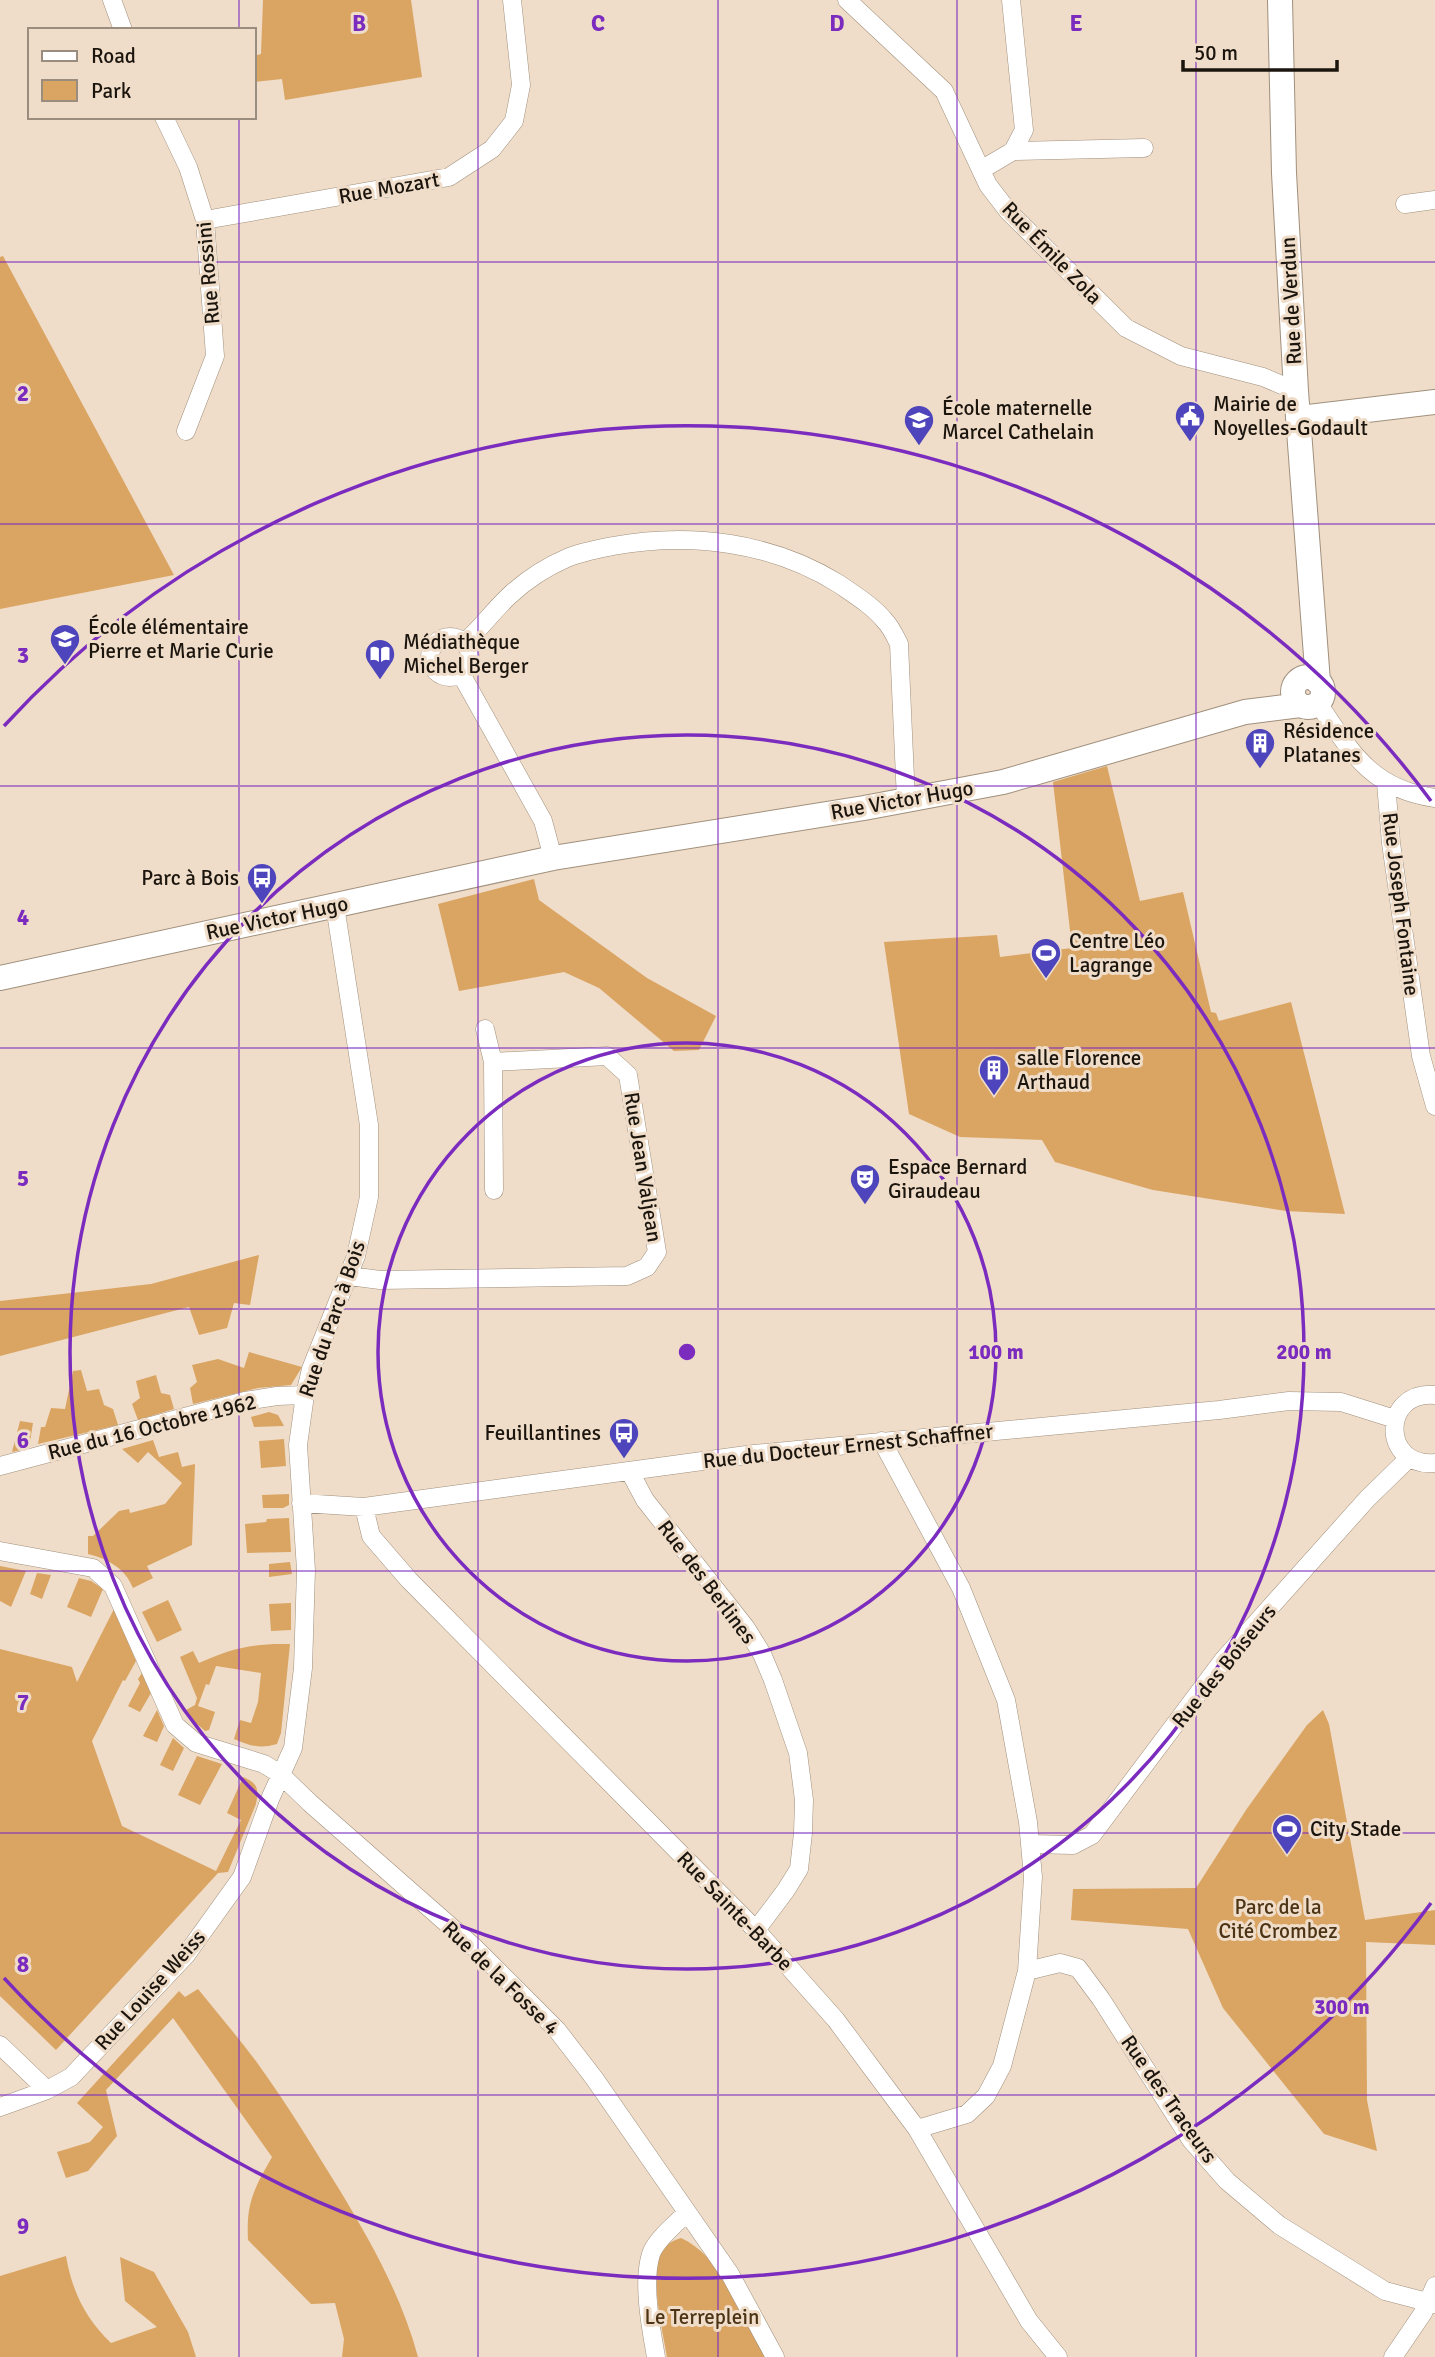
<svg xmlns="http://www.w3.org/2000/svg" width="1435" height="2357" font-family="Signika,sans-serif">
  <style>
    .green { fill: #daa462 }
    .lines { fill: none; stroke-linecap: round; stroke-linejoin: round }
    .street-casing { stroke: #a0907d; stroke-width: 19 }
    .secondary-casing { stroke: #a0907d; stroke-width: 26 }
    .street { stroke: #fff; stroke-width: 18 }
    .secondary { stroke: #fff; stroke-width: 24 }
    .grid { fill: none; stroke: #7b2cbf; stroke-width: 2; stroke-opacity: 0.55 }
    .ring { fill: none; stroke: #7b2cbf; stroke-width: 3.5 }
    .labels { text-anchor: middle; stroke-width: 6; stroke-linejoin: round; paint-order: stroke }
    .street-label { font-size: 21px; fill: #1b150e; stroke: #efddc9 }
    .poi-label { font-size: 21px; fill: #1b150e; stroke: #efddc9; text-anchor: start }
    .park-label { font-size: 21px; fill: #4c3415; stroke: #efddc9 }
    .grid-label { font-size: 23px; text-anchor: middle; font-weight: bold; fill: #7b2cbf; stroke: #efddc9; stroke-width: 6; stroke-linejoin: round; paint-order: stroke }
    .centre { fill: #7b2cbf; stroke: #efddc9; stroke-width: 3.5 }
    .ring-label { font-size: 21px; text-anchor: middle; font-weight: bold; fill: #7b2cbf; stroke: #efddc9; stroke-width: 6; stroke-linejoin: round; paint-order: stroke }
  </style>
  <rect width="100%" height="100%" fill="#efddc9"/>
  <path class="green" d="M 263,0 L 411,0 L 422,77 L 285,100 L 282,79 L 254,82 L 254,56 L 261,54 Z
    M 3,256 L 174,575 L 0,609 L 0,257 Z
    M 1107,766 L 1140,901 L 1183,892 L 1211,1012 L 1216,1013 L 1219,1021 L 1291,1002 L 1345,1214 L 1286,1211 L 1153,1190 L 1055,1162 L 1042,1140 L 960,1137 L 909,1114 L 884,942 L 997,935 L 1000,957 L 1072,948 L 1053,782 Z
    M 534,879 L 539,900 L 647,978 L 716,1016 L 699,1050 L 674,1051 L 599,988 L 564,972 L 459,991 L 438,904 Z
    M 259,1255 L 250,1305 L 234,1303 L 227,1328 L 199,1335 L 189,1307 L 0,1356 L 0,1301 L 151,1284 Z
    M 249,1352 L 302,1367 L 291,1385 L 258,1388 L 193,1404 L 190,1388 L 197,1382 L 192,1365 L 218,1359 L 244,1368 Z
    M 81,1370 L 87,1391 L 99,1389 L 104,1405 L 113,1409 L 118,1425 L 38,1444 L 41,1427 L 45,1427 L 51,1408 L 65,1409 L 73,1371 Z
    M 156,1375 L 161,1393 L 170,1395 L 174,1409 L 138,1420 L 132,1404 L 140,1398 L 136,1381 Z
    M 269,1412 L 278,1415 L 284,1426 L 254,1427 L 251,1417 Z
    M 20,1421 L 33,1423 L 29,1448 L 12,1452 Z
    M 284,1439 L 286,1466 L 261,1468 L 259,1441 Z
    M 153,1440 L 159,1457 L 178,1452 L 182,1467 L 195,1464 L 192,1545 L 147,1566 L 153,1578 L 133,1588 C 125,1568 108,1559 88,1554 L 88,1536 L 93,1536 L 119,1511 L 129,1509 L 130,1513 L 165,1504 L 182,1483 L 148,1452 L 138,1463 L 122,1449 Z
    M 289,1494 L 289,1505 L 283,1508 L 263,1508 L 262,1495 Z
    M 289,1518 L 291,1552 L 247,1553 L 245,1524 L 266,1522 L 267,1519 Z
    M 290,1562 L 292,1574 L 269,1577 L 269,1564 Z
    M 0,1566 L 26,1571 L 11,1607 L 0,1601 Z
    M 37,1573 L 51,1575 L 42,1599 L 30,1594 Z
    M 79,1578 L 91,1581 L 103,1589 L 91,1617 L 67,1607 Z
    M 168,1600 L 182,1630 L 157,1642 L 142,1612 Z
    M 291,1603 L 291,1630 L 271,1631 L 269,1604 Z
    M 114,1609 L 136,1661 L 125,1681 L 123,1680 L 92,1741 L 122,1826 L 216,1871 L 241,1820 L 227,1813 L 243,1777 C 258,1783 259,1789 256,1804 L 228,1872 L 218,1873 L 56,2050 L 0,1996 L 0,1649 L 72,1667 L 77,1682 Z
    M 290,1644 L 281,1733 L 277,1744 C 260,1749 250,1746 234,1739 L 240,1720 L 251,1723 L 258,1702 L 261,1673 L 216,1666 L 209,1685 L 206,1684 L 198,1706 L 215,1712 L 209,1730 L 205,1731 L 191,1719 L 186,1710 L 195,1705 L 197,1698 L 180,1657 L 193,1651 L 199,1663 C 231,1648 255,1643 290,1644 Z
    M 142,1673 L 151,1693 L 140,1712 L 128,1706 L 140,1683 L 138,1679 Z
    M 157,1710 L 164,1726 L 157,1742 L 143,1736 Z
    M 1323,1710 L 1329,1724 L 1365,1920 L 1435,1910 L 1435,1945 L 1366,1942 L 1367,2100 L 1377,2151 L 1324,2134 L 1223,2008 L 1188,1929 L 1071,1920 L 1073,1889 L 1196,1888 L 1246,1810 L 1307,1725 Z
    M 173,1738 L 184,1748 L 173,1771 L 160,1765 Z
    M 197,1756 L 222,1764 L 200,1805 L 178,1795 Z
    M 198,1989 C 218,2014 239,2038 258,2064 C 287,2104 313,2147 339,2189 C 371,2242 402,2297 418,2357 L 342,2357 L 344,2339 L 335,2303 L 311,2304 L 248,2240 C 246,2202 254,2189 272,2157 L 173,2018 L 106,2090 L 117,2136 L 88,2171 L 66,2178 L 57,2152 L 90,2142 L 103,2127 L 77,2103 L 179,1991 L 185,1997 Z
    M 681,2238 C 720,2255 750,2321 772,2357 L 667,2357 C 663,2331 646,2267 666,2246 C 670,2242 675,2240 681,2238 Z
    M 66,2256 C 72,2291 85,2318 111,2343 L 157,2327 L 125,2301 L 120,2257 L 154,2272 L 188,2332 L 196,2357 L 0,2357 L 0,2276 Z"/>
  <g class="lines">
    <g class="street-casing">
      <path id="street" d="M 112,0 L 123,30
        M 847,0 L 944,91 L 988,185 L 1008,211 L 1126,328 L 1181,356 L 1263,377 L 1296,391
        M 1011,0 L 1024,130 L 1013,151
        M 164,117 L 188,167 L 205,220 L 215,356 L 186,431
        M 981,170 L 1013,151 L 1144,148
        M 1405,204 L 1435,200
        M 205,220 L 449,177 L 492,149 L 514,121 L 521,85 L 512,0
        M430 657a20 20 0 1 1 40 0a20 20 0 1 1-40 0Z
        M 465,642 C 481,628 493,611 509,596 C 525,581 546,567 567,558 C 581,552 598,549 613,546 C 691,532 772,542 839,584 C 855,595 873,606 885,621 C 891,627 895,636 899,644 L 906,800
        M 461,674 L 543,821 L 553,858
        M 1318,703 C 1351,752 1371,789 1435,798
        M 1386,783 L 1391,843 L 1421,1056 L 1435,1106
        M 493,1062 L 494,1190
        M 349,1276 L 380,1280 L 627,1276 L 647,1267 L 657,1252 L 628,1075 L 607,1056 L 493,1062 L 485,1029
        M 1435,1395 C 1381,1390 1381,1468 1435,1463
        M 882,1441 L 961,1588 L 1006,1700 L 1028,1822 L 1033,1877 L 1027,1971 L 1002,2066 L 986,2096 L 967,2114 L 917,2129
        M 0,1466 L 245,1401 L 277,1396 L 305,1395
        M 630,1472 L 645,1500 L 746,1628 L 762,1654 L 773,1680 L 798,1753 L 804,1800 L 803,1833 L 799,1869 L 786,1890 L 756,1930
        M 301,1503 L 364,1507 L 754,1454 L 1219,1410 L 1289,1401 L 1341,1402 L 1395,1419
        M 364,1507 L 371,1536 L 409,1580 L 756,1930 L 836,2020 L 917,2129 L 1029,2321 L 1058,2357
        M 0,1551 L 93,1568 L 113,1586 L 175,1725 L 196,1743 L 264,1764 L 280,1774 L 310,1803 L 475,1948 L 557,2030 L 594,2078 L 730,2274 L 775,2357
        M 1030,1844 L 1073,1845 L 1092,1835 L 1224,1659 L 1367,1499 L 1409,1458
        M 1027,1971 L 1060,1963 L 1078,1968 L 1101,1999 L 1191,2140 L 1227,2181 L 1279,2225 L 1385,2291 L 1435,2304
        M 0,2045 L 47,2090
        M 0,2107 L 47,2090 L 71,2077 L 186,1955 L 242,1877 L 270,1799 L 293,1748 L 303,1668 L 306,1570 L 298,1445 L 305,1395 L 311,1369 L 356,1256 L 369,1197 L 369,1125 L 335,906
        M 656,2357 C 651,2329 642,2282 651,2254 C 655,2241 677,2222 687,2213
        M 1393,2357 L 1423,2313 L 1435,2286"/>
    </g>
    <g class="secondary-casing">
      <path id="secondary" d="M 1280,0 L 1284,173 L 1296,391 L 1318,682
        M 1300,418 L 1435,402
        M1293 692a15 15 0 1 1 30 0a15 15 0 1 1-30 0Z
        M 0,978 L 553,858 L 864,808 L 1003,782 L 1245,712 L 1300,705"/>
    </g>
    <use href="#street" class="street"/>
    <use href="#secondary" class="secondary"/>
  </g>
  <path class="grid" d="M 239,0 L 239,30M 478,0 L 478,2357M 718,0 L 718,2357M 957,0 L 957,2357M 1196,0 L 1196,2357M 239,117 L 239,2357M 0,262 L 1435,262M 0,524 L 1435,524M 0,786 L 1435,786M 0,1048 L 1435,1048M 0,1309 L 1435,1309M 0,1571 L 1435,1571M 0,1833 L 1435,1833M 0,2095 L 1435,2095"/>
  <g class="ring">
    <circle cx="687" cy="1352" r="309"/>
    <circle cx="687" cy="1352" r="617"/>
    <path d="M1431 1903A926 926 0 0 1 4 1978M4 726A926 926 0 0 1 1431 801"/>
  </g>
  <defs>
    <g id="civic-pin" transform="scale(1.575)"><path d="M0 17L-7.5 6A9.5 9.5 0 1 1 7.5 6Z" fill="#4e45bc" stroke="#efddc9"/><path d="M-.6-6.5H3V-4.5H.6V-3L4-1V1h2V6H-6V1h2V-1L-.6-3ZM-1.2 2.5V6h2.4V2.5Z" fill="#fff"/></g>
    <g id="school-pin" transform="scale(1.575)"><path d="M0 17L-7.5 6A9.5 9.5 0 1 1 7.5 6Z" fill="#4e45bc" stroke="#efddc9"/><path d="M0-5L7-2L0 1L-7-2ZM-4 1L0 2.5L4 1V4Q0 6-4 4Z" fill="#fff"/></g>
    <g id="library-pin" transform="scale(1.575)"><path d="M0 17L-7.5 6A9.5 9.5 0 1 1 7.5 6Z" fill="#4e45bc" stroke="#efddc9"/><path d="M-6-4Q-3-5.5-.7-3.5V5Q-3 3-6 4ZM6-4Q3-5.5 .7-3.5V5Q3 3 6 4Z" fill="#fff"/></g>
    <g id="building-pin" transform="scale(1.575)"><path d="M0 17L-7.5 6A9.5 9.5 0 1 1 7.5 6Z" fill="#4e45bc" stroke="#efddc9"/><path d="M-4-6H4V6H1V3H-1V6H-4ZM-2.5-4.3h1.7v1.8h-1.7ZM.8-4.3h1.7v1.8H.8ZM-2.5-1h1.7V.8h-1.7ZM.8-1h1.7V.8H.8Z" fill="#fff"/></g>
    <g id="bus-pin" transform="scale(1.575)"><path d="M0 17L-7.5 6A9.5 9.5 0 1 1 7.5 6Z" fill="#4e45bc" stroke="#efddc9"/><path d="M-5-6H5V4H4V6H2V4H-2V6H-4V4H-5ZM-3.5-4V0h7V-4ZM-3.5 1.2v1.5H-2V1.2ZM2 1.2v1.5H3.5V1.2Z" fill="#fff"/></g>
    <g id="stadium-pin" transform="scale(1.575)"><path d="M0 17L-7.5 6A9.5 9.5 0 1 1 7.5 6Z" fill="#4e45bc" stroke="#efddc9"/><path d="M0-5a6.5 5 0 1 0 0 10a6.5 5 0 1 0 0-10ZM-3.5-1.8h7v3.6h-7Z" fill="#fff"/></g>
    <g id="theatre-pin" transform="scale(1.575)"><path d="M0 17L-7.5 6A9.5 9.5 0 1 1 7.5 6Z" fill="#4e45bc" stroke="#efddc9"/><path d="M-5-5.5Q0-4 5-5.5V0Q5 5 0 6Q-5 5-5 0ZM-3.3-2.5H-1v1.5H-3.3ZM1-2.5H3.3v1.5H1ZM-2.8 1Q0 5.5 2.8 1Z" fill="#fff"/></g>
  </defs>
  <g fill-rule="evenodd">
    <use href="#civic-pin" x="1190" y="416"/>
    <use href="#school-pin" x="919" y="420"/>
    <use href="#school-pin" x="65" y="639"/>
    <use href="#library-pin" x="380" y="654"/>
    <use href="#building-pin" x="1260" y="743"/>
    <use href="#bus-pin" x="262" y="878"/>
    <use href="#stadium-pin" x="1046" y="953"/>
    <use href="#building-pin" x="994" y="1070"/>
    <use href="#theatre-pin" x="865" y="1179"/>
    <use href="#bus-pin" x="624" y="1433"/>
    <use href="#stadium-pin" x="1287" y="1829"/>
  </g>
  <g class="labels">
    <g class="street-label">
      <text transform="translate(389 188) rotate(-10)" y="7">Rue Mozart</text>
      <text transform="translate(1052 253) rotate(46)" y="7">Rue Émile Zola</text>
      <text transform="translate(208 273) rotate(-95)" y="7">Rue Rossini</text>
      <text transform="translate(1291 301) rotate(-93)" y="7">Rue de Verdun</text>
      <text transform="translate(902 800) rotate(-10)" y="7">Rue Victor Hugo</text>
      <text transform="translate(1401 904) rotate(83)" y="7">Rue Joseph Fontaine</text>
      <text transform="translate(277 918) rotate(-12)" y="7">Rue Victor Hugo</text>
      <text transform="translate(643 1167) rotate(81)" y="7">Rue Jean Valjean</text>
      <text transform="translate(332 1319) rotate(-71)" y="7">Rue du Parc à Bois</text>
      <text transform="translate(152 1427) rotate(-14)" y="7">Rue du 16 Octobre 1962</text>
      <text transform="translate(848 1446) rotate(-6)" y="7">Rue du Docteur Ernest Schaffner</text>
      <text transform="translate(707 1582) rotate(53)" y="7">Rue des Berlines</text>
      <text transform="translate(1224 1666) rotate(-51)" y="7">Rue des Boiseurs</text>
      <text transform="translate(735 1911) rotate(46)" y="7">Rue Sainte-Barbe</text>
      <text transform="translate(501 1978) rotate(44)" y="7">Rue de la Fosse 4</text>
      <text transform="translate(150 1990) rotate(-48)" y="7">Rue Louise Weiss</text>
      <text transform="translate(1169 2099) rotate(55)" y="7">Rue des Traceurs</text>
    </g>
    <g class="poi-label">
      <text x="1213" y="411">Mairie de<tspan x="1213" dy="24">Noyelles-Godault</tspan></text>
      <text x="942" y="415">École maternelle<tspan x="942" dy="24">Marcel Cathelain</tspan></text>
      <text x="88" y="634">École élémentaire<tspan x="88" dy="24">Pierre et Marie Curie</tspan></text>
      <text x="403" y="649">Médiathèque<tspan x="403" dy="24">Michel Berger</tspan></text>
      <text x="1283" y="738">Résidence<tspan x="1283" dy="24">Platanes</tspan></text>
      <text x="239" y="885" text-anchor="end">Parc à Bois</text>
      <text x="1069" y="948">Centre Léo<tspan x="1069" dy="24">Lagrange</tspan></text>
      <text x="1017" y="1065">salle Florence<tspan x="1017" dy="24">Arthaud</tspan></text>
      <text x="888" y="1174">Espace Bernard<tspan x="888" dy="24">Giraudeau</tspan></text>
      <text x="601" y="1440" text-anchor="end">Feuillantines</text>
      <text x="1310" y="1836">City Stade</text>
    </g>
    <g class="park-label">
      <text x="1278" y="1914">Parc de la<tspan x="1278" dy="24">Cité Crombez</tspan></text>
      <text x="702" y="2324">Le Terreplein</text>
    </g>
  </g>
  <g class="grid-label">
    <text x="359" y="31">B</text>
    <text x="598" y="31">C</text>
    <text x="837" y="31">D</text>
    <text x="1076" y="31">E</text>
    <text x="23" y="401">2</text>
    <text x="23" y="663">3</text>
    <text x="23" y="925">4</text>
    <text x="23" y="1186">5</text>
    <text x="23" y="1448">6</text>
    <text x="23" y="1710">7</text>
    <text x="23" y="1972">8</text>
    <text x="23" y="2234">9</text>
  </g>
  <circle cx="687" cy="1352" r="10" class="centre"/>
  <g class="ring-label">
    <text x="996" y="1359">100 m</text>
    <text x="1304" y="1359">200 m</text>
    <text x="1342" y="2014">300 m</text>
  </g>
  <rect x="28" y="28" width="228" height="91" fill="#efddc9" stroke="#9a8d7e" stroke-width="2"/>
  <rect x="42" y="51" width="35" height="10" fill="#ffffff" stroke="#9a8d7e" stroke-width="2"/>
  <text x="91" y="63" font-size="21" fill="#1b150e">Road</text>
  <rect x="42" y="80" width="35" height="21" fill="#daa462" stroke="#9a8d7e" stroke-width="2"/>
  <text x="91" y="98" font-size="21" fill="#1b150e">Park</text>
  <path d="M1183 60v10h154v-10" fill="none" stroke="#1b150e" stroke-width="3.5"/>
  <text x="1194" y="60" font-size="21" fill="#1b150e" stroke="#efddc9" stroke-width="5" paint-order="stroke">50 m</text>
</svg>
